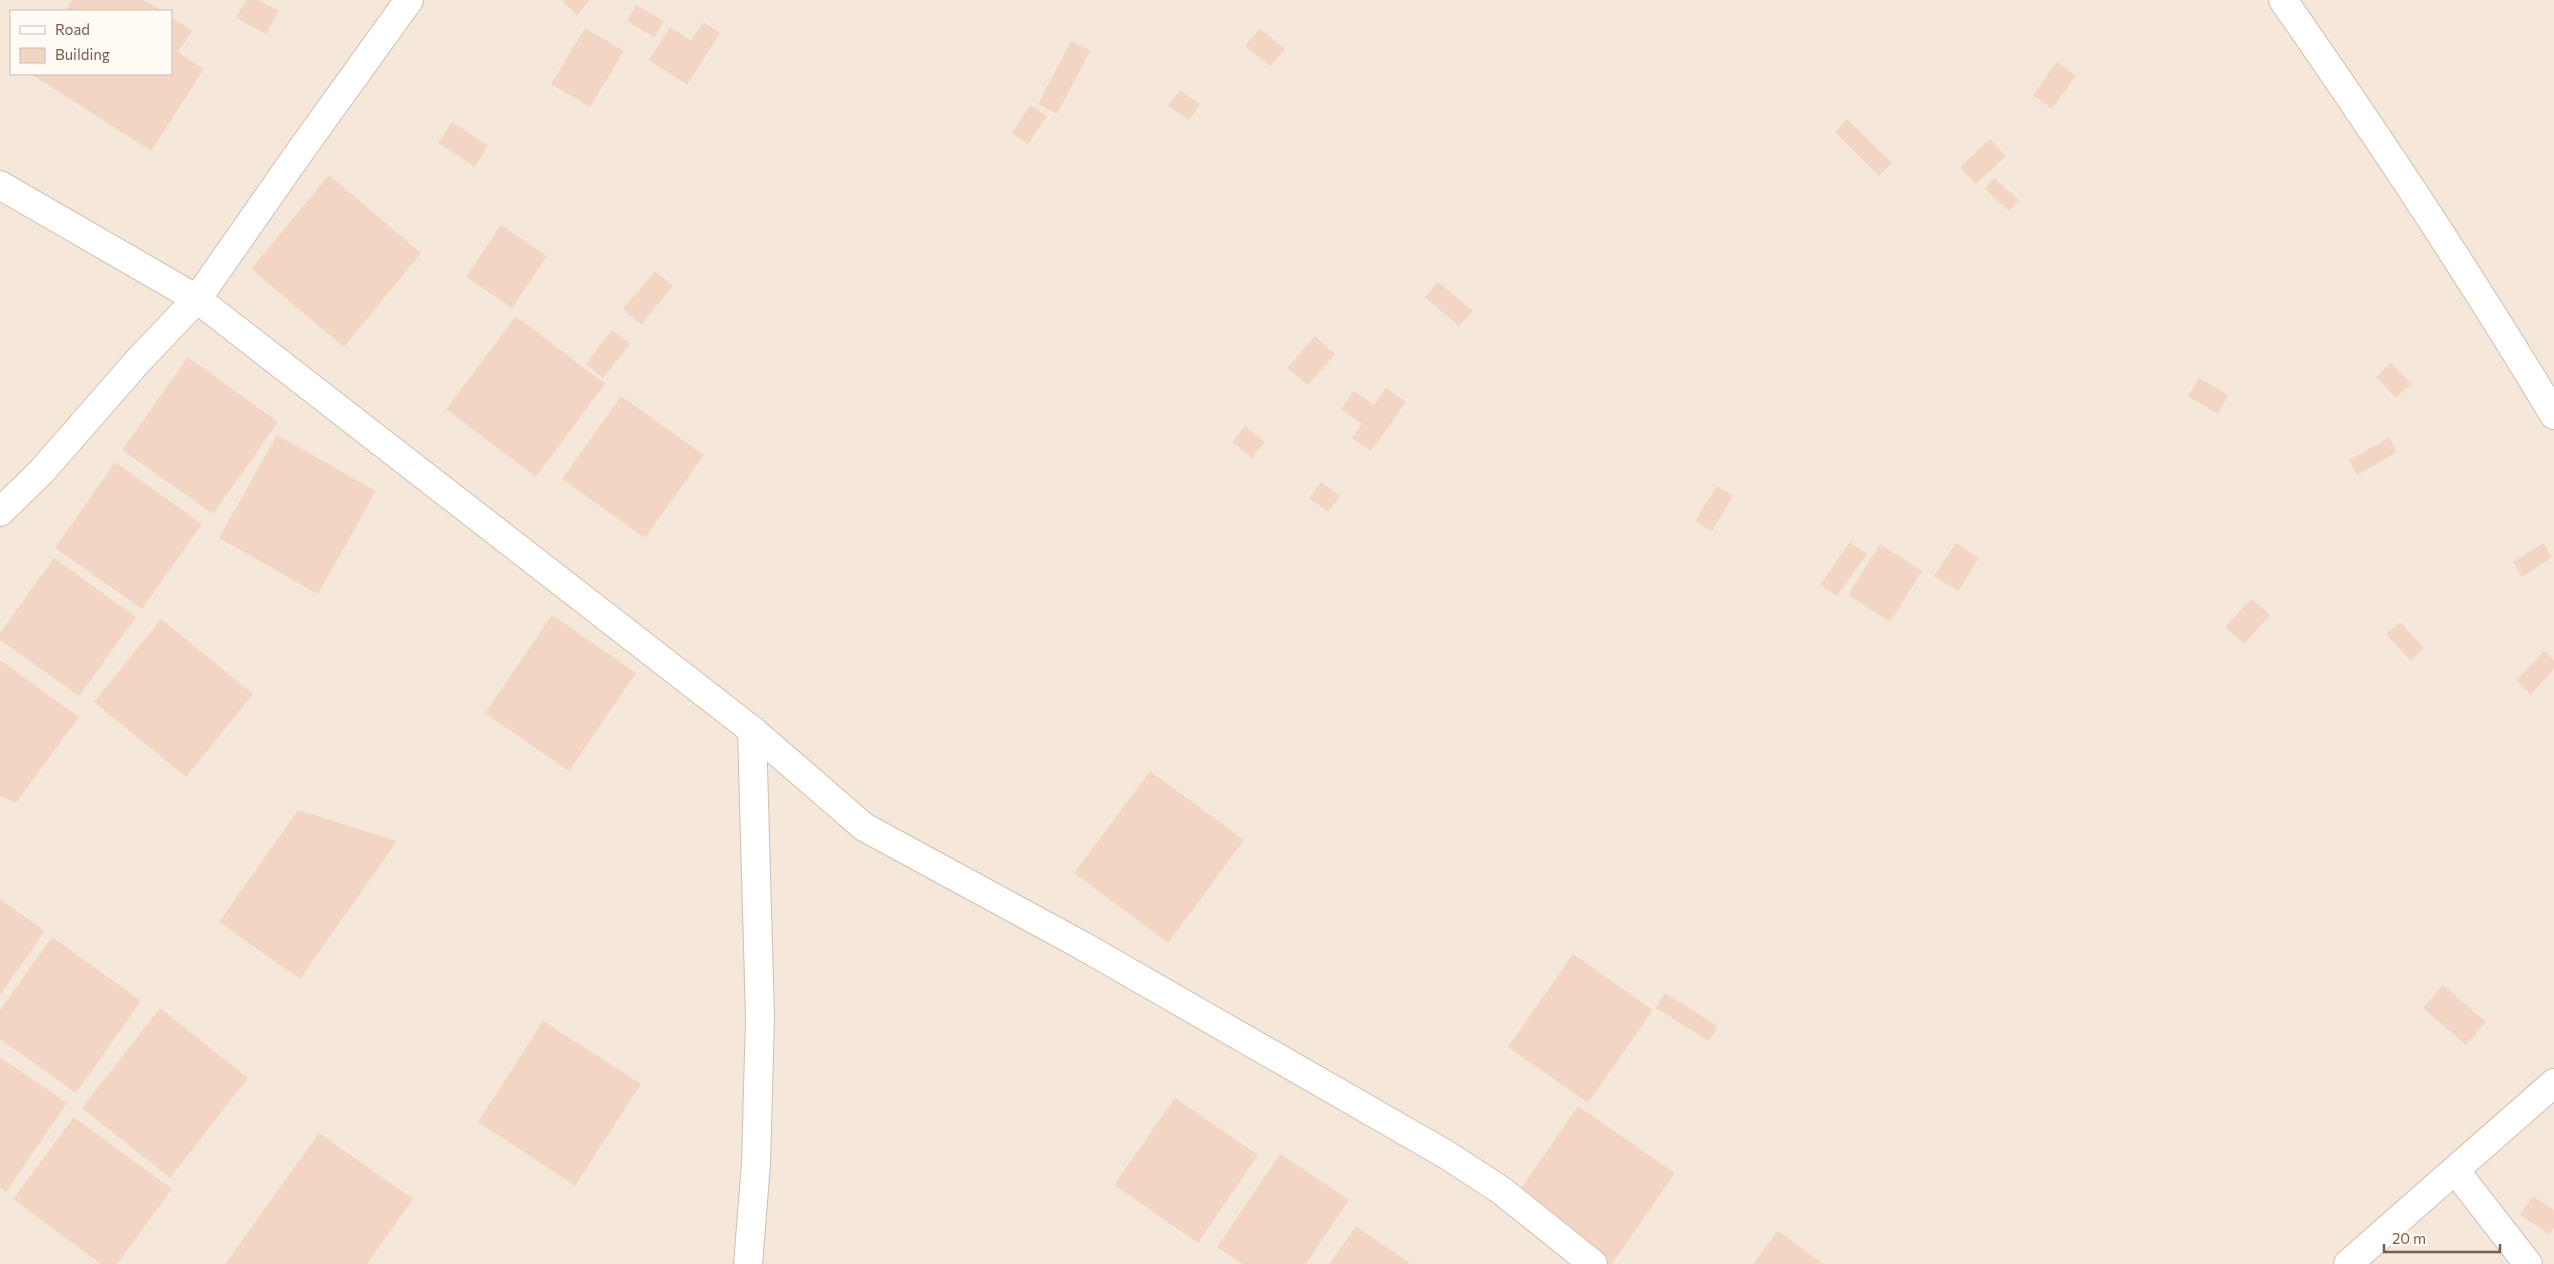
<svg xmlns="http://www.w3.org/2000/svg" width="2554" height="1264" font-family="Commissioner,sans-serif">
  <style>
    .residential { fill: #f5e8da; fill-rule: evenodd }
    .building { fill: #f3d5c3 }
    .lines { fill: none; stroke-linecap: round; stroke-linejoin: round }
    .minor-casing { stroke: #d1beb0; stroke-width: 30 }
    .minor { stroke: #fff; stroke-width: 28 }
  </style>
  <rect width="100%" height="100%" fill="#fdf6ec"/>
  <path class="residential" d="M 0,0 L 2554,0 L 2554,1264 L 0,1264 ZM 11,11 L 171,11 L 171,74 L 11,74 Z"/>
  <path class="building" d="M 72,0 L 144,0 L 162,11 L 65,11 Z
    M 246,0 L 259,0 L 279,11 L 266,34 L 236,18 Z
    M 561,0 L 590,0 L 577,15 Z
    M 636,5 L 664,21 L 654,37 L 627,21 Z
    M 171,17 L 192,31 L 178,52 L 204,69 L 151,151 L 31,74 L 171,74 Z
    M 703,22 L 720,33 L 687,85 L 649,60 L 670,27 L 691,41 Z
    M 585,28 L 624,51 L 590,107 L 551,84 Z
    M 1260,28 L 1285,49 L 1270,66 L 1245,46 Z
    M 1071,41 L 1090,51 L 1057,114 L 1038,104 Z
    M 2057,62 L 2076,76 L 2052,109 L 2033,95 Z
    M 1180,90 L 1200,104 L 1189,120 L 1168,106 Z
    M 1030,105 L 1047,116 L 1028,144 L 1012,133 Z
    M 1847,119 L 1892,163 L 1879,176 L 1835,132 Z
    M 452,122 L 488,146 L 475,167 L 438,143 Z
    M 1990,139 L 2006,156 L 1976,184 L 1960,167 Z
    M 329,175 L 421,253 L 344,347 L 251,269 Z
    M 1994,178 L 2019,200 L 2009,211 L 1985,189 Z
    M 501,225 L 547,256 L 512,308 L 466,277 Z
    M 655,271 L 673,286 L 641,325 L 623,309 Z
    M 1438,282 L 1473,311 L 1459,326 L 1425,297 Z
    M 516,316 L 605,384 L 536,477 L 446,409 Z
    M 612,330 L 630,344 L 603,378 L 586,364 Z
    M 1315,336 L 1335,354 L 1308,385 L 1287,368 Z
    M 188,357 L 278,422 L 213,514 L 122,450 Z
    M 2391,363 L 2411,384 L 2396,398 L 2376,377 Z
    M 2199,378 L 2229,395 L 2218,414 L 2188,396 Z
    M 1386,388 L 1406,402 L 1371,451 L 1352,438 L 1362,424 L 1341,409 L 1354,391 L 1374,405 Z
    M 621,396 L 704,455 L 645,538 L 562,479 Z
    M 1245,426 L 1265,442 L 1252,458 L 1232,442 Z
    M 277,435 L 376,491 L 318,594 L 219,538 Z
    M 2389,438 L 2397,452 L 2357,475 L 2349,460 Z
    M 115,462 L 202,524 L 142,609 L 55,548 Z
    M 1321,482 L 1340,496 L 1328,512 L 1309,498 Z
    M 1717,486 L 1733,496 L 1712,531 L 1695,521 Z
    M 1850,542 L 1867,554 L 1837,596 L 1820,585 Z
    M 1956,543 L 1979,558 L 1958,591 L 1934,576 Z
    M 2543,543 L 2552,557 L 2522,577 L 2513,562 Z
    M 1880,544 L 1922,571 L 1890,622 L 1848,595 Z
    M 54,558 L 136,617 L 79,696 L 0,640 L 0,633 Z
    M 2251,599 L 2270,615 L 2244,644 L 2225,627 Z
    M 552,615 L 636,673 L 569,771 L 485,713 Z
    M 161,619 L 253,694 L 186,777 L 94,702 Z
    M 2400,622 L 2424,648 L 2411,661 L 2386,634 Z
    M 2544,651 L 2554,660 L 2554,669 L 2531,695 L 2516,681 Z
    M 0,660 L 79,717 L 16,803 L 0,796 Z
    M 1150,771 L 1244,840 L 1168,943 L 1074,873 Z
    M 298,810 L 397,841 L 300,979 L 219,922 Z
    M 0,899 L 45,931 L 0,995 Z
    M 52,937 L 141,1001 L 76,1093 L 0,1039 L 0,1010 Z
    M 1573,954 L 1653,1010 L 1588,1103 L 1508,1047 Z
    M 2443,985 L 2486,1022 L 2466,1045 L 2423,1008 Z
    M 1665,993 L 1718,1026 L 1709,1041 L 1656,1008 Z
    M 160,1008 L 248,1078 L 170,1178 L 82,1108 Z
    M 543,1021 L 641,1084 L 575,1186 L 478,1122 Z
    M 0,1057 L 67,1103 L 6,1192 L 0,1188 Z
    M 1175,1098 L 1258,1155 L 1198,1243 L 1114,1185 Z
    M 1578,1106 L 1675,1173 L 1612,1264 L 1606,1264 L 1513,1200 Z
    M 74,1117 L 172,1189 L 117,1264 L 101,1264 L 13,1199 Z
    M 319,1133 L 413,1199 L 367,1264 L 225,1264 Z
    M 1280,1154 L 1349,1200 L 1306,1264 L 1242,1264 L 1217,1247 Z
    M 2533,1196 L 2554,1210 L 2554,1228 L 2549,1234 L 2520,1215 Z
    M 1356,1226 L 1411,1264 L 1329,1264 Z
    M 1778,1231 L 1823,1264 L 1753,1264 Z"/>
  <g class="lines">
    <g class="minor-casing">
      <path id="minor" d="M 2283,0 C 2377,135 2469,273 2554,415
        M 0,185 L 197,299 L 752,730 L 864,827 L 1083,946 L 1447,1155 L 1502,1191 L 1593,1264
        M 0,512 L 42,471 L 138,361 L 197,299 L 301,150 L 409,0
        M 2455,1170 L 2528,1264
        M 748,1264 L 756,1164 L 760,1017 L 752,730
        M 2348,1264 L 2554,1083"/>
    </g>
    <use href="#minor" class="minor"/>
  </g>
  <rect x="10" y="10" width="162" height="65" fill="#fffaf3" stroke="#cabbb1"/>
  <rect x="20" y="26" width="25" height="8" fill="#ffffff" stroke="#cabbb1"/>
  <text x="55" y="35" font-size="15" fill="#7a5c4d">Road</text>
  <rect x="20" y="48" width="25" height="15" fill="#f3d5c3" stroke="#cabbb1"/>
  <text x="55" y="60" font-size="15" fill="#7a5c4d">Building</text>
  <path d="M2384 1244v8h116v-8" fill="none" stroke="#7a5c4d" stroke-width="2.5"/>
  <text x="2392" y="1244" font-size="15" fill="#7a5c4d" stroke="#fffaf3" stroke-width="4" paint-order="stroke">20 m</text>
</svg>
